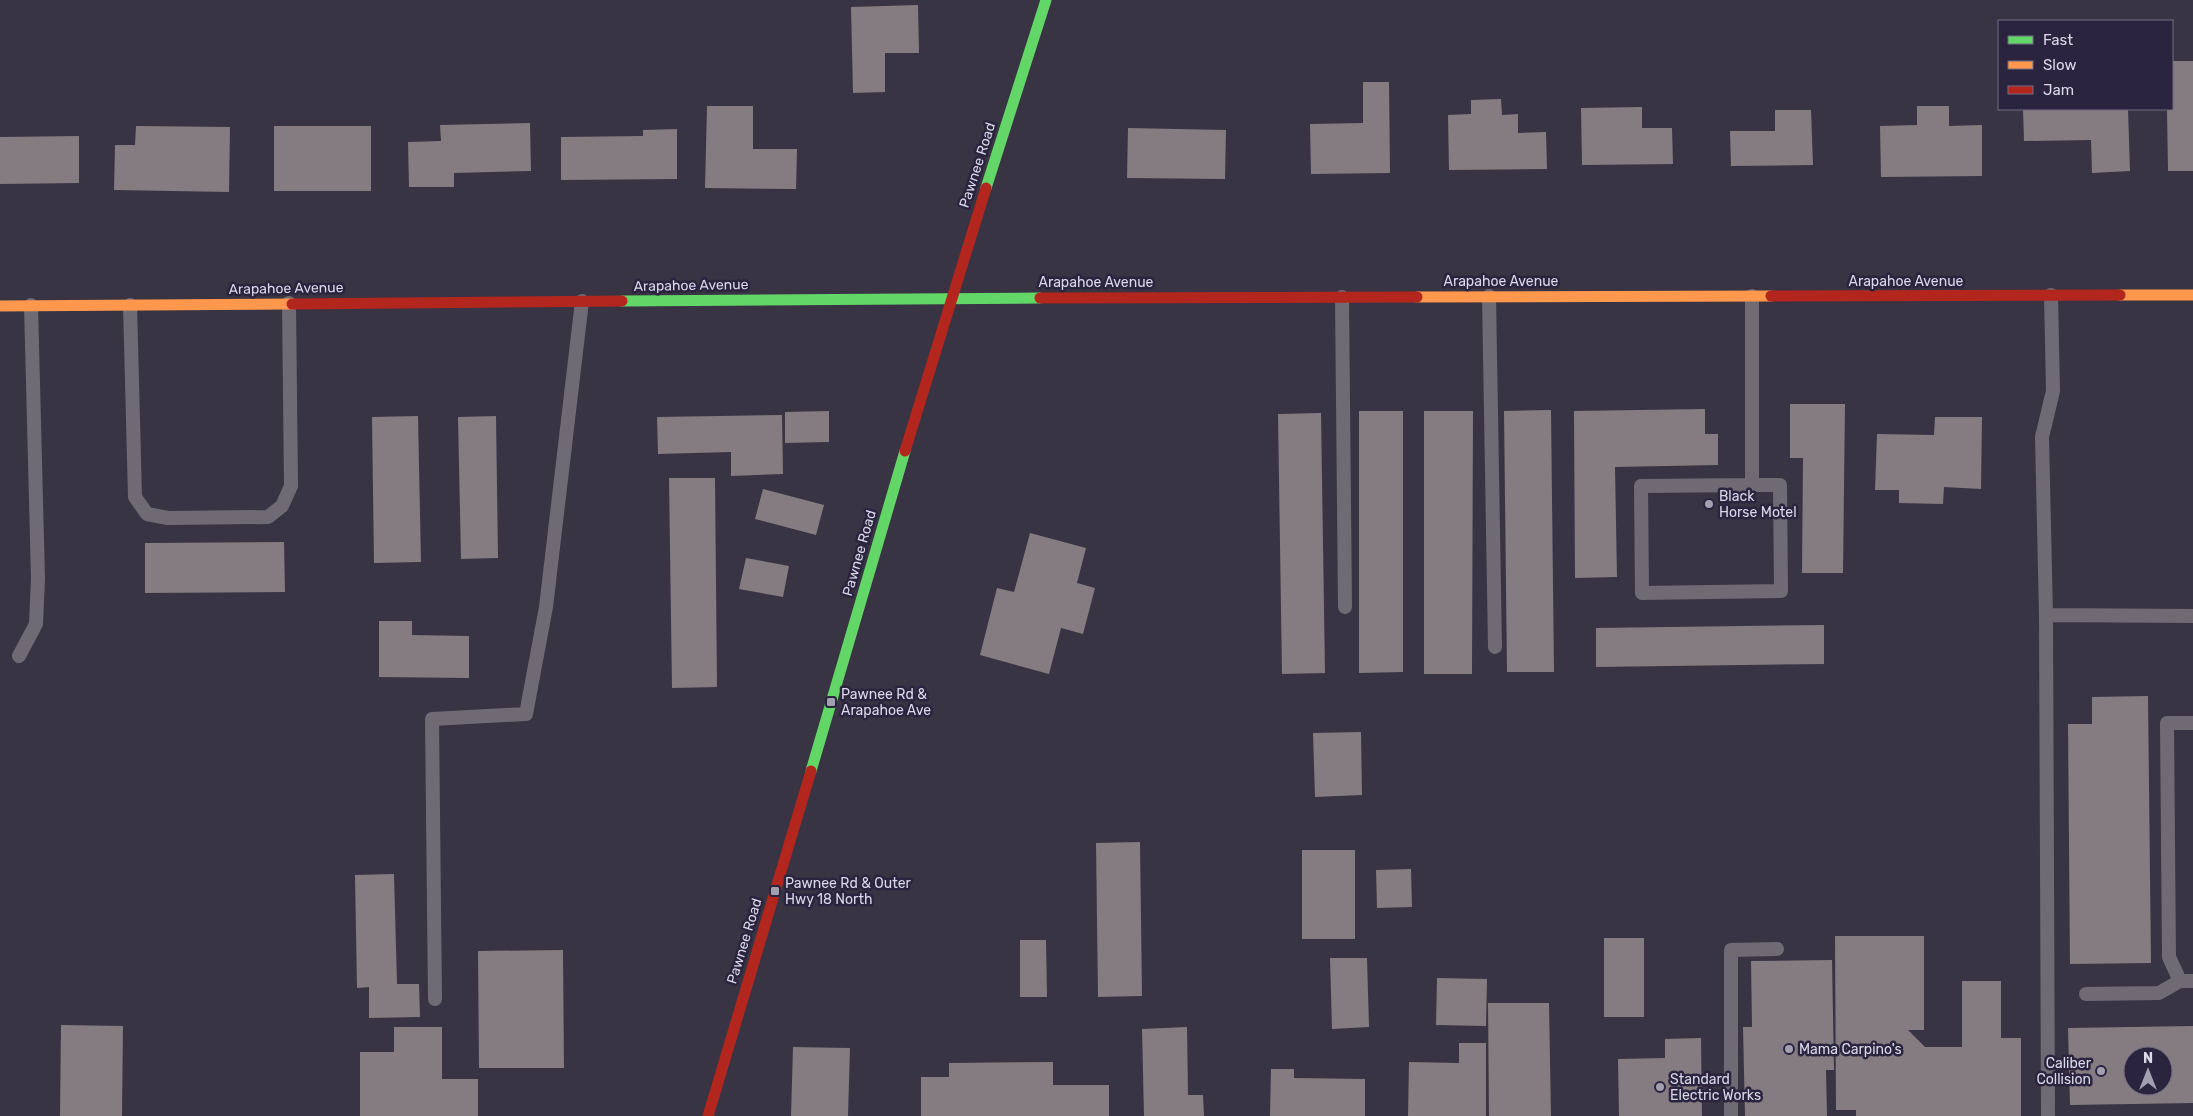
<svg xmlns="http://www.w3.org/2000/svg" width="2193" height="1116" font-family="Rubik,sans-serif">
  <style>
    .building { fill: #857c81; fill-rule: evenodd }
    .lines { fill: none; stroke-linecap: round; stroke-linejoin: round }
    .lane { stroke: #706a75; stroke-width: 14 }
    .fast { stroke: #63d668; stroke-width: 11 }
    .slow { stroke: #ff974d; stroke-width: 11 }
    .jam { stroke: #b3261e; stroke-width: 11 }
    .poi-dot { fill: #a29fb0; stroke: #2a243e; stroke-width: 2 }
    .labels { text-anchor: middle; stroke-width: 5; stroke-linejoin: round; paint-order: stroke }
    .street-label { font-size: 14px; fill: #dbd8ea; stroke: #2a243e }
    .poi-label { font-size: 14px; fill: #dbd8ea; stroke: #2a243e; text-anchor: start }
  </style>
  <rect width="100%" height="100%" fill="#383443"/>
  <path class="building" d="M 918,5 L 919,53 L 885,53 L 885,92 L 853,93 L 851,7 Z
    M 2172,61 L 2193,61 L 2193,171 L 2168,171 L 2167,109 L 2172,109 Z
    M 1363,82 L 1389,82 L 1390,173 L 1311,174 L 1310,124 L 1363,123 Z
    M 1501,99 L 1502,115 L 1518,114 L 1518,133 L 1546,132 L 1547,169 L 1449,170 L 1448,115 L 1471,114 L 1471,100 Z
    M 707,106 L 753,106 L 753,149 L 797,149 L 796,189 L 705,188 Z
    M 1917,106 L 1949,106 L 1949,126 L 1982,125 L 1982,176 L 1881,177 L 1880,126 L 1917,125 Z
    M 1642,107 L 1642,128 L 1672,128 L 1673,164 L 1582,165 L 1581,108 Z
    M 2023,109 L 2128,109 L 2130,171 L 2092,173 L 2091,140 L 2024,141 Z
    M 1775,110 L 1811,110 L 1813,165 L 1731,166 L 1730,131 L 1775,131 Z
    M 530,123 L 531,171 L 454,173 L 454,187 L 409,187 L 408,142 L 441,141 L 440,125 Z
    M 136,126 L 230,127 L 229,192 L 114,190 L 115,145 L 135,145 Z
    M 274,126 L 371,126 L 371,191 L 274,191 Z
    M 1128,128 L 1226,130 L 1225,179 L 1127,178 Z
    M 677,129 L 677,179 L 561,180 L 561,137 L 643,136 L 643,130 Z
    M 79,136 L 79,183 L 0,184 L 0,137 Z
    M 1790,404 L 1845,404 L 1843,573 L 1802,573 L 1803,458 L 1790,458 Z
    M 1705,409 L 1705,434 L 1718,434 L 1718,465 L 1615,467 L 1617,577 L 1575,578 L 1574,411 Z
    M 1551,410 L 1554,672 L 1507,672 L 1504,411 Z
    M 829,411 L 829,442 L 785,443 L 785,412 Z
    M 1359,411 L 1403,411 L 1403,672 L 1359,673 Z
    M 1424,411 L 1473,411 L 1472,674 L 1424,674 Z
    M 1321,413 L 1325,673 L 1282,674 L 1278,414 Z
    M 782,415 L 783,474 L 731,476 L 731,452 L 658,454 L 657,417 Z
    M 418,416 L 421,562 L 374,563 L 372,417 Z
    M 496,416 L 498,558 L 461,559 L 458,417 Z
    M 1935,417 L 1982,417 L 1981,489 L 1944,487 L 1943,504 L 1899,503 L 1899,490 L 1875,490 L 1877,434 L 1934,435 Z
    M 669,478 L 715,478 L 717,687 L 672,688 Z
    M 763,489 L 824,505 L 816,535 L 755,519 Z
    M 1030,533 L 1086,548 L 1077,583 L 1095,588 L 1083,634 L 1061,628 L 1049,674 L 980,655 L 997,588 L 1014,592 Z
    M 284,542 L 285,592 L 145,593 L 145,543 Z
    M 746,558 L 789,566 L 783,597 L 739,589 Z
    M 379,621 L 412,621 L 412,635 L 469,636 L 469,678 L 379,677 Z
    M 1824,625 L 1824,664 L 1596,667 L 1596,628 Z
    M 2148,696 L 2151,963 L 2070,964 L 2068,724 L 2092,724 L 2092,697 Z
    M 1361,732 L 1362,795 L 1315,797 L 1313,733 Z
    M 1140,842 L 1142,996 L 1098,997 L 1096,843 Z
    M 1302,850 L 1355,850 L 1355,939 L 1302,939 Z
    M 1411,869 L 1412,907 L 1377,908 L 1376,870 Z
    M 394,874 L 397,984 L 419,984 L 420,1017 L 369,1018 L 369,987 L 357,988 L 355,875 Z
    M 1835,936 L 1924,936 L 1924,1030 L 1908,1030 L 1925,1047 L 1962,1047 L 1962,981 L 2001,981 L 2001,1038 L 2021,1038 L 2021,1116 L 1856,1116 L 1856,1110 L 1836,1110 Z
    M 1604,938 L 1644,938 L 1644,1017 L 1604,1017 Z
    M 1020,940 L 1046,940 L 1047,997 L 1020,997 Z
    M 563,950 L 564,1068 L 479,1068 L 478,951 Z
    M 1330,958 L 1367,958 L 1369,1027 L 1332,1029 Z
    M 1832,960 L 1834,1070 L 1826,1070 L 1827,1116 L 1745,1116 L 1743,1027 L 1752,1027 L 1751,961 Z
    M 1437,978 L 1487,979 L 1486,1026 L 1436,1025 Z
    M 1488,1003 L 1549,1003 L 1551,1116 L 1489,1116 Z
    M 61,1025 L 123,1026 L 122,1116 L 60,1116 Z
    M 2193,1026 L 2193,1103 L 2070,1105 L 2068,1028 ZM 2133,1056 L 2163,1056 L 2163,1086 L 2133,1086 Z
    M 394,1027 L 442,1027 L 442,1079 L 478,1079 L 478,1116 L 360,1116 L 360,1052 L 394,1052 Z
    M 1187,1027 L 1188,1095 L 1203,1095 L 1204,1116 L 1144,1116 L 1142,1029 Z
    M 1701,1038 L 1702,1116 L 1619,1116 L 1618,1059 L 1665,1058 L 1665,1039 Z
    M 1459,1043 L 1486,1043 L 1486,1116 L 1408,1116 L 1409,1062 L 1459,1063 Z
    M 793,1047 L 850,1048 L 848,1116 L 791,1116 Z
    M 1053,1062 L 1053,1085 L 1109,1085 L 1109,1116 L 921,1116 L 921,1077 L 949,1077 L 949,1063 Z
    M 1271,1069 L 1294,1069 L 1294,1078 L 1365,1079 L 1365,1116 L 1270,1116 Z"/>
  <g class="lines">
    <path class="lane" d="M 1489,296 L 1495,647
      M 1752,296 L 1752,485
      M 1342,297 L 1345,607
      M 130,305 L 135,497 L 147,514 L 168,518 L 268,517 L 282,506 L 291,486 L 289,303
      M 1752,485 L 1780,485 L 1781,591 L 1642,593 L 1641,486 Z
      M 2046,615 L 2042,437 L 2053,391 L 2051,295
      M 19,656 L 36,624 L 38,579 L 31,305
      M 2180,981 L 2169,957 L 2167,723 L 2193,723
      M 2086,994 L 2159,993 L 2180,981 L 2193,981
      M 435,999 L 432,719 L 526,714 L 546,607 L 582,301
      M 1731,1116 L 1731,950 L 1777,949
      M 2048,1116 L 2046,615 L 2193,616"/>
    <path class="fast" d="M 986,188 L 1046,0
      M 622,301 L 1040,298
      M 811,771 L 905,451"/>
    <path class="slow" d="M 2120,295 L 2193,295
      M 1417,297 L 1771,296
      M 0,306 L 292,304"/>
    <path class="jam" d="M 1771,296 L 2120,295
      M 1040,298 L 1417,297
      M 292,304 L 622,301
      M 905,451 L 986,188
      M 708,1116 L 811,771"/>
  </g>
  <g class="poi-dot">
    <circle cx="1709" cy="504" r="5"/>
    <rect x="826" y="697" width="10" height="10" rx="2.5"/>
    <rect x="770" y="886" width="10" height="10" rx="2.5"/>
    <circle cx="1789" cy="1049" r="5"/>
    <circle cx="2101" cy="1071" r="5"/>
    <circle cx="1660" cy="1087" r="5"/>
  </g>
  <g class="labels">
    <g class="street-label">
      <text transform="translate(977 165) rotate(-72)" y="5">Pawnee Road</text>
      <text x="1501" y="286">Arapahoe Avenue</text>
      <text x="1906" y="286">Arapahoe Avenue</text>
      <text x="1096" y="287">Arapahoe Avenue</text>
      <text transform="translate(691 285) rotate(-1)" y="5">Arapahoe Avenue</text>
      <text transform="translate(286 288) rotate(-1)" y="5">Arapahoe Avenue</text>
      <text transform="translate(859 553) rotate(-74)" y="5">Pawnee Road</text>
      <text transform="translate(744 941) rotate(-73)" y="5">Pawnee Road</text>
    </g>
    <g class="poi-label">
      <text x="1719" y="501">Black<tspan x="1719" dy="16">Horse Motel</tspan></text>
      <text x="841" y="699">Pawnee Rd &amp;<tspan x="841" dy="16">Arapahoe Ave</tspan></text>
      <text x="785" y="888">Pawnee Rd &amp; Outer<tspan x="785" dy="16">Hwy 18 North</tspan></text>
      <text x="1799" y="1054">Mama Carpino's</text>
      <text x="2091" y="1068" text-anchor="end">Caliber<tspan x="2091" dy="16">Collision</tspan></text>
      <text x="1670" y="1084">Standard<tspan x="1670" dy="16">Electric Works</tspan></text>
    </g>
  </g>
  <rect x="1998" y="20" width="175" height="90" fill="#2a243e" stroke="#716c83"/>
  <rect x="2008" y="36" width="25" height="8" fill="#63d668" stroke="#716c83"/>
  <text x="2043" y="45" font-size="15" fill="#dbd8ea">Fast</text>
  <rect x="2008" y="61" width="25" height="8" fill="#ff974d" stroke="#716c83"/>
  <text x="2043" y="70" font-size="15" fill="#dbd8ea">Slow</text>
  <rect x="2008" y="86" width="25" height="8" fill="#b3261e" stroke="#716c83"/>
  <text x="2043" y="95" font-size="15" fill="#dbd8ea">Jam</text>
  <g transform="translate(2148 1071)"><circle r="24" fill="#2a243e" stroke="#716c83"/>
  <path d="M0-4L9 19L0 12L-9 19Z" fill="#a29fb0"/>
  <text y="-8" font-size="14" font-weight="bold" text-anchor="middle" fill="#dbd8ea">N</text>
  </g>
</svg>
